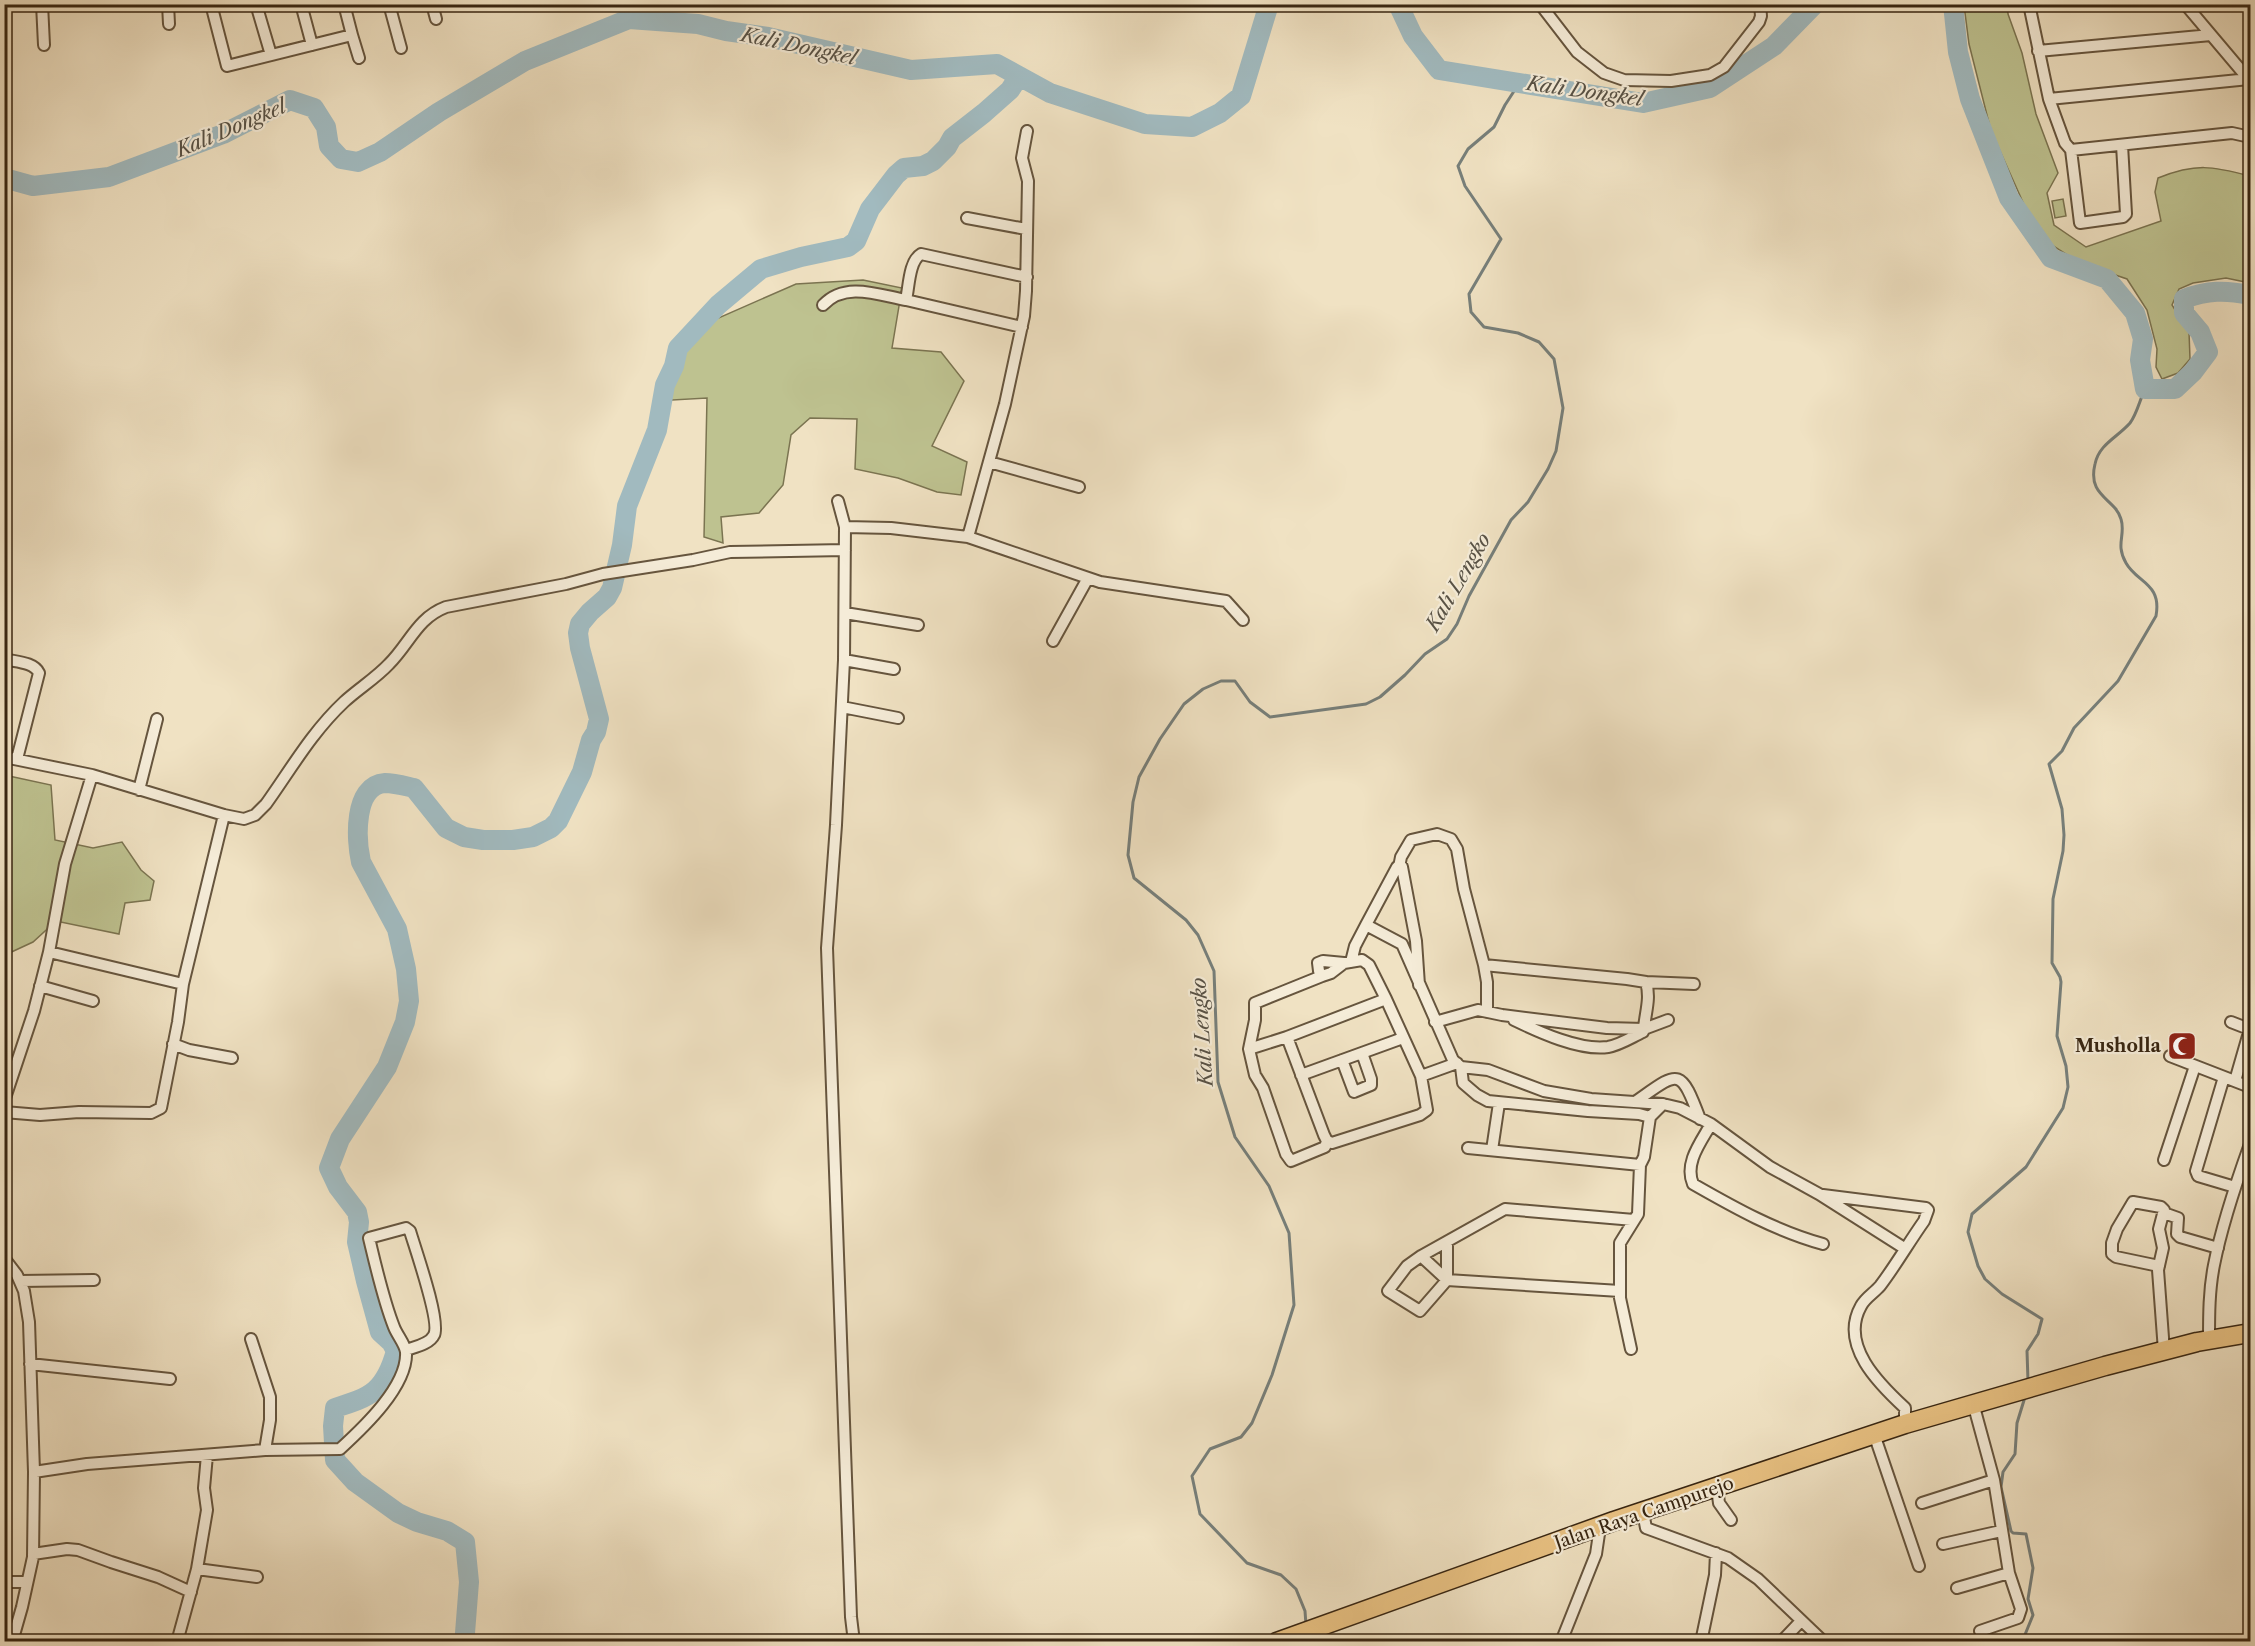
<svg xmlns="http://www.w3.org/2000/svg" width="2255" height="1646" font-family="'Libre Caslon Text',serif">
  <style>
    .green { fill: #bec290; stroke: #7b7451; stroke-width: 1.5 }
    .lines { fill: none; stroke-linecap: round; stroke-linejoin: round }
    .stream { stroke: #777f7a; stroke-width: 3 }
    .river { stroke: #a1babf; stroke-width: 20 }
    .minor-casing { stroke: #66553e; stroke-width: 14 }
    .primary-casing { stroke: #382612; stroke-width: 21 }
    .minor { stroke: #f5ecd8; stroke-width: 10 }
    .primary { stroke: #e8c182; stroke-width: 18 }
    .labels { text-anchor: middle; stroke-width: 4.5; stroke-linejoin: round; paint-order: stroke }
    .poi-label { font-size: 18px; font-weight: bold; fill: #382612; stroke: #f5ecd8; text-anchor: end }
    .street-label { font-size: 18px; fill: #382612; stroke: #f5ecd8 }
    .water-label { font-size: 20px; font-style: italic; fill: #585246; stroke: #f5ecd8 }
  </style>
  <rect width="100%" height="100%" fill="#f0e2c3"/>
  <filter id="stains"><feTurbulence type="fractalNoise" baseFrequency=".00333" numOctaves="4"/><feColorMatrix values="0 0 0 0 .2 0 0 0 0 .09 0 0 0 0 .02 0 0 0 .5 -.17"/></filter>
  <radialGradient id="worn" r=".72"><stop offset=".6" stop-color="#630" stop-opacity="0"/><stop offset="1" stop-color="#630" stop-opacity=".3"/></radialGradient>
  <path class="green" d="M 1964,5 L 2007,5 L 2008,14 L 2022,53 L 2036,114 L 2058,173 L 2047,193 L 2054,225 L 2086,247 L 2161,221 L 2155,192 L 2158,178 C 2196,163 2212,166 2250,176 L 2250,283 L 2226,278 L 2193,283 L 2179,289 L 2172,305 L 2189,332 L 2190,359 L 2178,373 L 2162,379 L 2156,367 L 2157,349 L 2147,310 L 2127,279 L 2080,263 L 2047,242 L 2026,209 L 1991,131 L 1969,44 Z
    M 2063,199 L 2066,216 L 2055,218 L 2052,201 Z
    M 863,280 L 902,288 L 892,348 L 941,352 L 964,381 L 932,446 L 967,462 L 961,495 L 937,492 L 898,478 L 855,469 L 857,419 L 810,418 L 791,435 L 783,485 L 759,513 L 721,517 L 723,543 L 704,537 L 707,398 L 655,401 L 682,334 L 796,284 Z
    M 9,776 L 51,785 L 55,840 L 93,848 L 122,842 L 141,870 L 154,881 L 150,900 L 125,903 L 119,934 L 56,921 L 33,942 L 5,955 L 4,778 Z"/>
  <g class="lines">
    <path class="stream" d="M 2028,1381 L 2027,1351 L 2038,1334 L 2042,1319 L 2002,1294 L 1985,1279 L 1978,1266 L 1968,1232 L 1972,1214 L 2026,1167 L 2063,1108 L 2068,1087 L 2066,1066 L 2057,1036 L 2061,982 L 2060,977 L 2052,963 L 2053,899 L 2063,851 L 2064,835 L 2062,809 L 2049,764 L 2062,751 L 2074,728 L 2118,681 L 2156,616 C 2162,583 2137,583 2126,563 C 2115,544 2126,535 2121,519 C 2115,498 2087,497 2095,464 C 2099,444 2118,437 2130,423 C 2137,414 2140,399 2145,389
      M 1306,1625 L 1305,1611 L 1296,1589 L 1281,1575 L 1247,1563 L 1200,1514 L 1192,1476 L 1210,1449 L 1241,1437 L 1252,1423 L 1272,1375 L 1294,1305 L 1289,1233 L 1269,1186 L 1235,1137 L 1218,1082 L 1214,971 L 1198,935 L 1186,920 L 1134,878 L 1128,855 L 1133,802 L 1139,777 L 1160,739 L 1184,704 L 1203,689 L 1221,681 L 1235,681 L 1250,702 L 1270,717 L 1366,704 L 1380,697 L 1405,675 L 1425,654 L 1447,639 L 1457,624 L 1469,596 L 1511,520 L 1528,502 L 1548,469 L 1556,451 L 1563,408 L 1554,359 L 1539,342 L 1518,333 L 1484,327 L 1471,312 L 1469,294 L 1501,239 L 1465,186 L 1458,166 L 1468,149 L 1494,127 L 1505,105 L 1520,82
      M 2022,1642 L 2033,1615 L 2028,1599 L 2033,1568 L 2026,1534 L 2013,1533 L 2011,1531 L 2001,1487 L 2003,1472 L 2015,1454 L 2017,1423 L 2025,1397"/>
    <path class="river" d="M 1398,4 L 1413,36 L 1439,70 L 1643,103 L 1710,88 L 1774,46 L 1815,4
      M 1953,4 L 1958,52 L 1970,99 L 2009,198 L 2051,258 L 2107,279 L 2135,313 L 2143,339 L 2140,360 L 2145,389 L 2175,389 L 2193,372 L 2208,352 L 2200,332 L 2184,313 L 2184,299 C 2207,290 2226,290 2250,295
      M 4,178 L 33,186 L 109,177 L 223,134 L 290,100 L 314,108 L 326,127 L 329,146 L 341,159 L 358,162 L 380,152 L 439,112 L 525,61 L 629,19 L 698,24 L 726,31 L 768,37 L 911,70 L 997,64 L 1050,93 L 1145,124 L 1192,127 L 1220,113 L 1241,96 L 1269,4
      M 466,1642 L 465,1633 L 469,1582 L 465,1542 L 447,1531 L 417,1522 L 398,1513 L 355,1482 L 335,1460 L 333,1426 L 335,1408 C 371,1397 385,1391 396,1351 L 391,1342 L 380,1332 L 366,1281 L 357,1242 L 359,1222 L 357,1212 L 338,1187 L 329,1168 L 340,1139 L 387,1067 L 405,1022 L 409,1001 L 406,969 L 397,929 L 361,862 C 356,840 353,785 385,783 C 394,783 405,786 414,788 L 446,828 L 464,837 L 483,840 L 513,840 L 533,837 L 551,828 L 558,821 L 582,772 L 591,740 L 596,732 L 599,719 L 580,648 L 578,633 L 580,624 L 590,612 L 607,597 L 612,588 L 622,545 L 627,506 L 657,430 L 665,385 L 674,366 L 678,348 L 718,305 L 761,269 L 801,257 L 848,247 L 856,241 L 870,209 L 896,175 L 904,168 L 923,166 L 933,161 L 947,147 L 952,138 L 984,113 L 1010,90 L 1019,76"/>
    <g class="minor-casing">
      <path id="minor" d="M 42,4 L 44,45
        M 125,4 L 125,5
        M 168,4 L 169,24
        M 211,4 L 227,66 L 352,35 L 359,58
        M 256,4 L 271,55
        M 301,4 L 312,45
        M 344,4 L 352,35
        M 389,4 L 401,48
        M 432,4 L 436,19
        M 1540,4 L 1577,52 L 1604,73 L 1624,80 L 1671,81 L 1710,75 L 1724,67 L 1759,22 L 1761,16 L 1760,4
        M 2029,4 L 2049,99 L 2065,143 L 2071,150 L 2080,223 L 2123,217 L 2126,214 L 2122,145
        M 2185,4 L 2250,81
        M 2038,51 L 2211,35
        M 2049,99 L 2249,79
        M 2071,150 L 2232,133 L 2250,137
        M 967,218 L 1026,229
        M 906,300 L 1022,327
        M 823,305 C 845,281 879,295 906,300 C 909,287 909,261 921,254 L 1027,277
        M 989,462 L 1079,487
        M 838,501 L 845,527
        M 968,537 L 1100,582 L 1226,601 L 1243,620
        M 845,613 L 918,625
        M 1053,641 L 1088,578
        M 4,659 C 16,662 34,662 39,673 L 17,759
        M 844,660 L 894,669
        M 842,707 L 898,718
        M 4,757 L 92,775 L 224,815 L 244,819 L 255,815 L 266,804 C 291,769 312,732 344,702 C 358,689 376,678 389,664 C 410,643 417,618 446,607 L 566,584 L 603,574 L 693,560 L 730,552 L 845,550
        M 139,790 L 157,719
        M 1399,867 L 1401,857 L 1411,840 L 1437,834 L 1451,839 L 1457,849 L 1464,889 L 1484,965
        M 49,952 L 183,984
        M 1351,962 L 1355,946 L 1367,923
        M 1322,976 L 1331,973 L 1344,963
        M 1646,982 L 1694,984
        M 1419,985 L 1416,941 L 1402,867 L 1397,867 L 1367,923 L 1368,926 L 1402,944 L 1453,1060 L 1461,1067 L 1488,1070 L 1544,1091 L 1591,1099 L 1663,1104 L 1680,1108 L 1711,1124 L 1770,1167 L 1819,1194 L 1904,1248
        M 40,986 L 93,1001
        M 1514,1020 C 1539,1032 1580,1051 1608,1047 C 1620,1045 1632,1037 1643,1032 L 1644,1029 L 1668,1020
        M 1435,1022 L 1478,1010 L 1502,1015 L 1607,1028 L 1644,1029 C 1645,1013 1651,999 1646,982 L 1627,979 L 1484,965 L 1487,982 L 1487,1012
        M 2231,1022 L 2249,1029
        M 1287,1037 L 1249,1049 L 1255,1020 L 1255,1003 L 1322,976 L 1319,971 L 1318,963 L 1323,961 L 1344,963 L 1362,960 L 1369,965 L 1386,999
        M 173,1044 L 189,1050 L 232,1058
        M 1249,1049 L 1255,1075 L 1263,1088 L 1286,1154 L 1291,1161 L 1325,1147 L 1327,1141
        M 2170,1056 L 2250,1087
        M 1342,1060 L 1354,1092 L 1371,1085 L 1371,1079 L 1362,1053
        M 1461,1067 L 1463,1083 L 1477,1095 L 1488,1101 L 1588,1111 L 1639,1114 L 1650,1117 L 1663,1104
        M 1301,1075 L 1403,1038
        M 1421,1076 L 1386,999 L 1287,1037 L 1324,1135 L 1327,1141 L 1332,1143 L 1420,1115 L 1427,1110 L 1421,1076 L 1457,1063
        M 2224,1077 L 2196,1171 L 2198,1176 L 2235,1187
        M 2235,1081 L 2250,1029
        M 4,1101 L 34,1011 L 49,952 L 65,864 L 92,775
        M 1635,1102 C 1679,1071 1680,1066 1700,1119
        M 4,1112 L 40,1115 L 79,1112 L 151,1113 L 161,1108 L 178,1022 L 183,984 L 224,815
        M 1711,1124 C 1701,1142 1684,1163 1693,1184 C 1735,1208 1776,1231 1823,1244
        M 1468,1148 L 1640,1165 L 1644,1157 L 1650,1117
        M 1492,1150 L 1499,1103
        M 2164,1160 L 2195,1066
        M 1823,1195 L 1926,1208 L 1928,1210 L 1924,1221 C 1909,1242 1896,1265 1880,1286 C 1874,1293 1865,1298 1861,1306 C 1839,1345 1879,1384 1905,1408 L 1905,1424
        M 2164,1213 L 2178,1218 L 2177,1234 L 2180,1237 L 2218,1248
        M 1447,1242 L 1447,1280 L 1420,1311 L 1388,1291 L 1407,1266 L 1421,1256 L 1505,1209 L 1634,1220
        M 1421,1256 L 1447,1280 L 1620,1291
        M 4,1258 L 17,1275 L 24,1291 L 29,1322 L 34,1472 L 33,1557 L 22,1607 L 12,1642
        M 2159,1266 L 2116,1257 L 2112,1254 L 2112,1243 L 2117,1229 L 2133,1202 L 2161,1207 L 2164,1210 L 2159,1229 L 2163,1248 L 2158,1270 L 2164,1351
        M 20,1281 L 94,1280
        M 2209,1340 C 2209,1315 2209,1290 2214,1265 C 2222,1224 2236,1183 2250,1144
        M 1631,1349 L 1620,1298 L 1620,1243 L 1638,1214 L 1640,1165
        M 30,1364 L 170,1379
        M 1973,1403 L 1994,1480 L 2009,1573 L 2021,1609 L 2018,1618 L 1980,1631
        M 1874,1434 L 1919,1566
        M 265,1450 L 340,1449 C 363,1428 408,1386 406,1352 C 405,1344 397,1335 394,1327 C 383,1299 376,1267 369,1238 L 406,1228 L 410,1231 C 415,1248 441,1322 434,1335 C 430,1344 415,1347 406,1350
        M 34,1472 L 87,1464 L 265,1450 L 270,1420 L 270,1397 L 251,1339
        M 1717,1488 L 1719,1503 L 1731,1520
        M 1922,1503 L 1994,1480
        M 1643,1512 L 1646,1528 L 1728,1558 L 1758,1579 L 1824,1642
        M 1943,1544 L 2001,1531
        M 33,1554 L 67,1549 L 78,1550 L 111,1562 L 158,1577 L 191,1592
        M 197,1569 L 207,1510 L 204,1488 L 207,1455
        M 4,1582 L 27,1582
        M 1957,1588 L 2009,1573
        M 177,1642 L 197,1569 L 257,1577
        M 854,1642 L 851,1617 L 827,948 L 836,825 L 844,660 L 845,527 L 891,528 L 968,537 L 1005,404 L 1024,316 L 1026,291 L 1028,181 L 1022,158 L 1027,131
        M 1561,1642 L 1596,1554 L 1600,1527
        M 1701,1642 L 1715,1575 L 1716,1553
        M 1781,1642 L 1801,1621"/>
    </g>
    <g class="primary-casing">
      <path id="primary" d="M 1277,1642 L 1614,1521 L 1905,1424 L 2105,1366 L 2197,1342 L 2250,1333"/>
    </g>
    <use href="#minor" class="minor"/>
    <use href="#primary" class="primary"/>
  </g>
  <defs>
    <g id="mosque-square" transform="scale(1.5)"><rect x="-9" y="-9" width="18" height="18" rx="4" fill="#8f2418" stroke="#f5ecd8"/><path d="M3.5-4.9A6 6 0 1 0 3.5 4.9A5 5 0 1 1 3.5-4.9Z" fill="#fff"/></g>
  </defs>
  <g fill-rule="evenodd">
    <use href="#mosque-square" x="2182" y="1046"/>
  </g>
  <g class="labels">
    <g class="poi-label">
      <text x="2161" y="1052">Musholla</text>
    </g>
    <g class="street-label">
      <text transform="translate(1644 1513) rotate(-19)" y="6">Jalan Raya Campurejo</text>
    </g>
    <g class="water-label">
      <text transform="translate(799 46) rotate(12)" y="7">Kali Dongkel</text>
      <text transform="translate(1585 91) rotate(8)" y="7">Kali Dongkel</text>
      <text transform="translate(231 128) rotate(-23)" y="7">Kali Dongkel</text>
      <text transform="translate(1458 582) rotate(-60)" y="7">Kali Lengko</text>
      <text transform="translate(1202 1032) rotate(-94)" y="7">Kali Lengko</text>
    </g>
  </g>
  <rect width="2255" height="1646" fill="none" stroke="#f0e2c3" stroke-width="24"/>
  <rect x="6" y="6" width="2243" height="1634" fill="none" stroke="#382612" stroke-width="3"/>
  <rect x="12" y="12" width="2231" height="1622" fill="none" stroke="#382612" stroke-width="1.5"/>
  <rect width="100%" height="100%" filter="url(#stains)"/>
  <rect width="100%" height="100%" fill="url(#worn)"/>
</svg>
